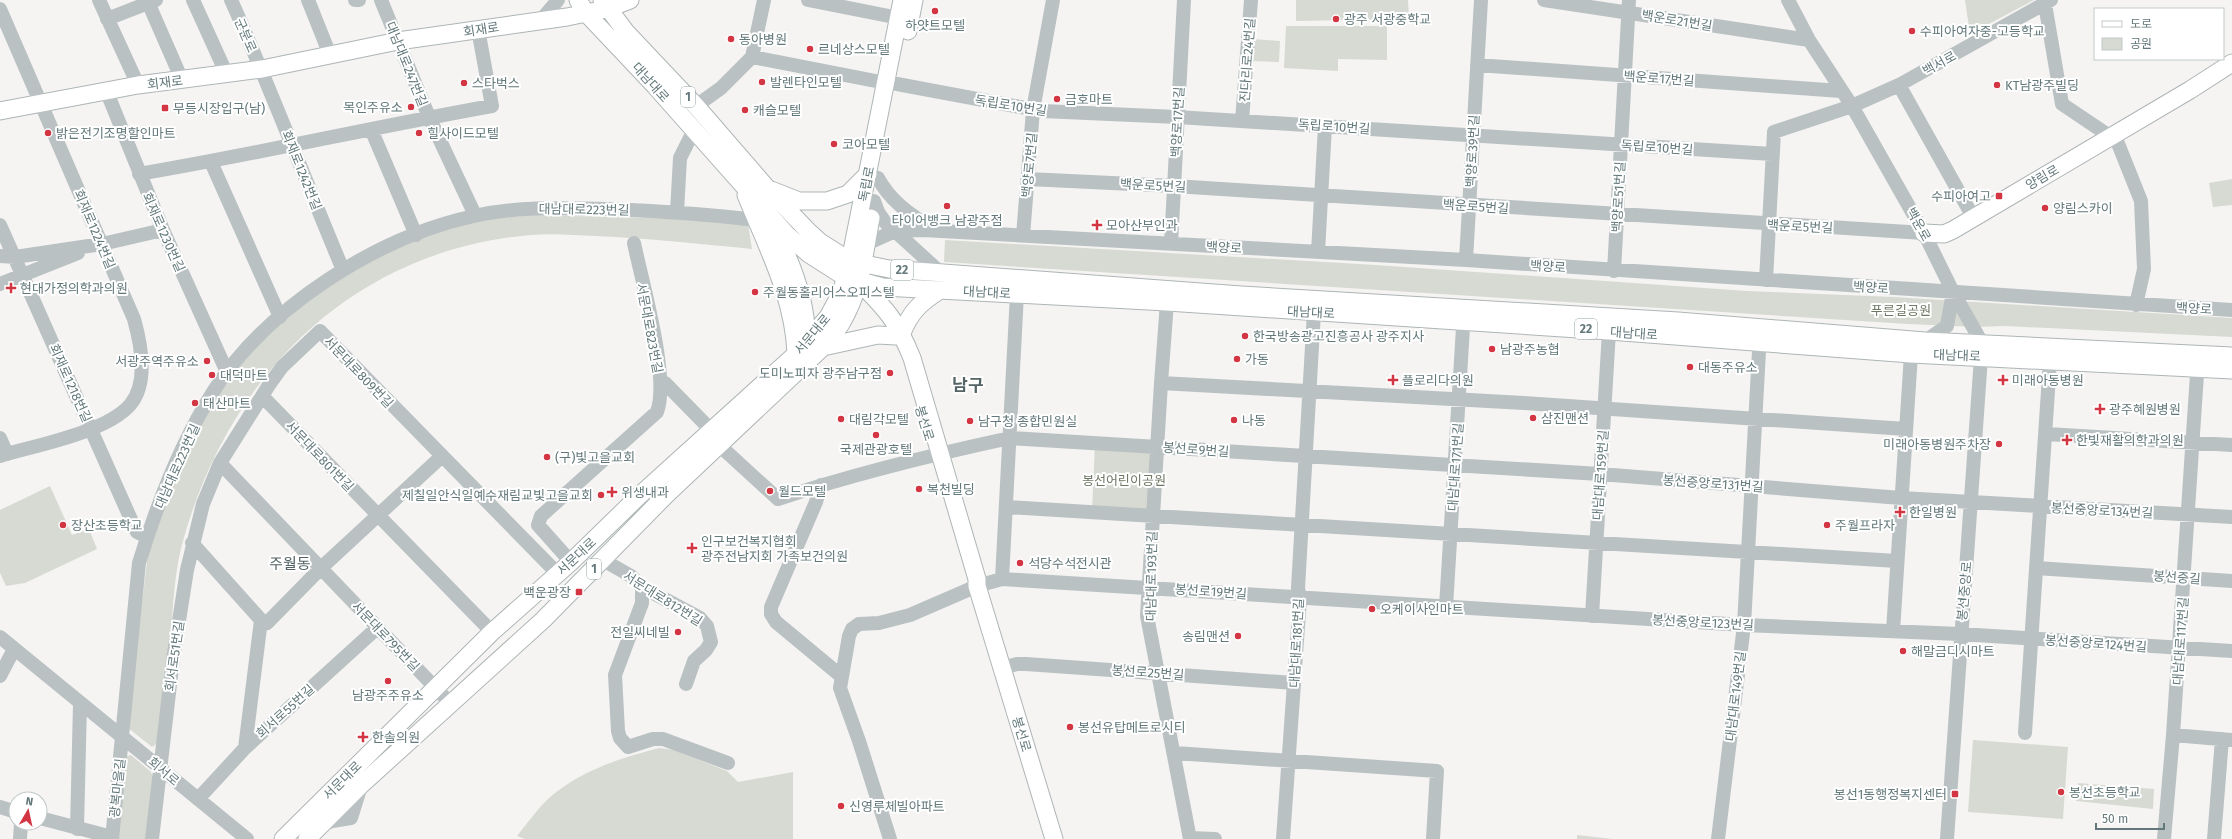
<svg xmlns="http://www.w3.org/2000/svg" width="2232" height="839" font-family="'Fira Sans','Noto Sans KR',sans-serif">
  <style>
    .green { fill: #d7dad2 }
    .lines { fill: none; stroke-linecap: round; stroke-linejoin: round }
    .major-casing { stroke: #aeb5b6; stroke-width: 19 }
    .minor { stroke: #bac1c2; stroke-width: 14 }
    .major { stroke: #fff; stroke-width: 17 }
    .poi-dot { fill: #d33543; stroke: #fff; stroke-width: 1.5 }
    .labels { text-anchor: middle; stroke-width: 4; stroke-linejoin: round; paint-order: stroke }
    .shield { fill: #fff; stroke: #92a0a2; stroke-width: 1 }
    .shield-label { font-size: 12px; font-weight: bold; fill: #63787a }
    .poi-label { font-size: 13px; fill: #63787a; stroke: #fff; text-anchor: start }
    .street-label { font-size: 13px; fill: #63787a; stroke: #fff }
    .park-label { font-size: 13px; fill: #6f7865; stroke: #fff }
    .quarter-label { font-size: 15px; fill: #546466; stroke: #fff }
    .district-label { font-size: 17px; font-weight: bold; fill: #546466; stroke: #fff }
  </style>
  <rect width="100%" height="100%" fill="#f5f4f2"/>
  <path class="green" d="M 1296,0 L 1408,0 L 1409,19 L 1296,21 Z
    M 1965,0 L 2034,0 L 1970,34 Z
    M 1286,26 L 1387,26 L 1387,60 L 1338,59 L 1338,71 L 1284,68 Z
    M 1253,39 L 1280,41 L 1279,62 L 1252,61 Z
    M 2232,179 L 2232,205 L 2213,207 L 2209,183 Z
    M 535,215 L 689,219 L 748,223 L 752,249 C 700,244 648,238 595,236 C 574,235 552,233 531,235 C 354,250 229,374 183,541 C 176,565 174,593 172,619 C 167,660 163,701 158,743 L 152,747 L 127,727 L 148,554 L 165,499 L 207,412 L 251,350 L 281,321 L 353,268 L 429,234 L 489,219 Z
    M 945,240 L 1376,265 L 1747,291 L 1894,297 L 2232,318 L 2232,337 L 2005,326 L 1975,327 L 1908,324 L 944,262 Z
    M 1095,443 L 1157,447 L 1152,516 L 1092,512 Z
    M 50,486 L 72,535 L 89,529 L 97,549 L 25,583 L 6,586 L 0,573 L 0,510 Z
    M 1973,740 L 2068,747 L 2063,819 L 1968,812 Z
    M 659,748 L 674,750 L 727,771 L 738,782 L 793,772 L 793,839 L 525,839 L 517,836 C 527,824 537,809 549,798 C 580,771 620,758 659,748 Z
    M 131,755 L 151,772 L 153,777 L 146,839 L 117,839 L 127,756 Z
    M 2078,783 L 2154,789 L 2153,809 L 2076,801 Z
    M 1577,835 L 1613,839 L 1577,839 Z"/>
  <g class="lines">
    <g class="major-casing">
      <path id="major" d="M 578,0 L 586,13 L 655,86 L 787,235 L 809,254 L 845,277 L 883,287 L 1167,302 L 1609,331 L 1911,354 L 2232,370
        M 602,0 L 626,32 L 696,106 L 767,188 L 809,232 L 820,242 L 850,261 L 889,269 L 1241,295 L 1678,321 L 1925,341 L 2232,356
        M 908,31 L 914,0
        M 0,111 L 138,85 L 262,69 L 398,41 L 567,17 L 606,9 L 630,0
        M 771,190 L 799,201 L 827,201 L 848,194 L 868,174
        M 746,195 C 767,247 794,297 796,354
        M 774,229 C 792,263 808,303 806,342
        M 1924,233 L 1944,234 L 1953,230 L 2190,90 L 2232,63
        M 859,282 C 887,310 897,321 912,358 L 977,579 L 977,586 L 1054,839
        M 902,333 C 911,311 920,303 940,290
        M 823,347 L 878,335 L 896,336
        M 283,839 L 492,632 L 571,562 L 640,495 L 796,354 L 828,317 L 841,293 L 850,261 L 902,0
        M 307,839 L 361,785 L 543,620 L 667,494 L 823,347 C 829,339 837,331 842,322 C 861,290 864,254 871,218"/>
    </g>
    <path class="minor" d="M 99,0 L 138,85
      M 147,0 L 182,80
      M 193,0 L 227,75
      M 231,0 C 271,89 305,180 343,270
      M 308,0 L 330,55
      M 355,0 L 359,0
      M 381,0 L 429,117 L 475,215
      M 808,0 L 899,18
      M 1544,0 L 1809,40
      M 1788,0 L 1809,40 L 1852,106 L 1924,233 L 1953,292 L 1982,343 L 1947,839
      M 2045,4 L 2062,104 L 2117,141 L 2141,201 L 2144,269 L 2136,305
      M 0,9 L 134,319 C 141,344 149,383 130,405 C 105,433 36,445 0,456
      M 107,19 L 156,0
      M 541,20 L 558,0
      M 752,57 L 886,83
      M 1477,65 L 1841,91
      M 897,84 L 1042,111 L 1177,117 L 1772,154
      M 1899,85 L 1973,217
      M 106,90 L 163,230 L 227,372
      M 696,106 L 721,88 L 752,57 L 764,0
      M 1242,121 L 1251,0
      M 371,129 L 416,235
      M 211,162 L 280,317
      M 139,174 C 257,154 374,127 492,106 L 478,29
      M 878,178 C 890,201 912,217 935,229
      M 1028,179 L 1174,186 L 1924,233
      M 874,201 L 878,212 L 885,222 L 941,273
      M 677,212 L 680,158 L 694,130
      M 0,225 L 133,524 L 137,532 L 147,537
      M 1023,236 L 1033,110 L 1053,0
      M 866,244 L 895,231 L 923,230 L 1466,260 L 2232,310
      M 1171,244 L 1184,0
      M 1318,252 L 1325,126
      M 0,256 L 15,257 L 102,244 L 163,230
      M 1466,260 L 1481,0
      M 1614,271 L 1629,0
      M 1766,280 L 1774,132 L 1852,106 L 1899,85 L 2051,0
      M 0,284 L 78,253
      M 1167,302 L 1161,383 L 1524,403 L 1906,429
      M 1925,341 L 1947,326 L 1953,292
      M 661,383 L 665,383 L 711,430
      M 1161,383 L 1147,616 L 1190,839
      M 262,396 L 492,632
      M 2047,434 L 2232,445
      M 0,438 L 7,454
      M 719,445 L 778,499 C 854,474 931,455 1010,438 L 1600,474 L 1901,498 L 2232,517
      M 220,463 L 450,703
      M 821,485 L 816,502 L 771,607 L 771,614 L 776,622 L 841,676
      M 1006,507 L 1897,561
      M 192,543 L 261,620 L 245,748
      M 603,560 L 631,576 L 642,587 L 700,618 L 707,626 L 711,642 L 706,650 L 694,661 L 686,684
      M 571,562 L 538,525 L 541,516 L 657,412 C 670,378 642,282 634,243
      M 2036,568 L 2232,581
      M 1002,579 L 1017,294
      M 642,587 L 642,603 L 615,675 L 618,731 L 620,738 L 628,747 L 653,739 L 663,739 L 728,763
      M 1446,607 L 1464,311
      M 1592,616 L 1609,331
      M 261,620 L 267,623 L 321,568 L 441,457
      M 1893,631 L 1911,354
      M 0,637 L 247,839
      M 1002,668 L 1017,664 L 1026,664 L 1294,683
      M 0,676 L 14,649
      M 2025,733 L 2050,361
      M 2173,735 L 2232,740
      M 1175,753 L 1437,771 L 1433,839
      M 198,799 L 245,748 L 377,628
      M 0,807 L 16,812
      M 40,818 L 112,837
      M 321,826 L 332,821 L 351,818 L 361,786
      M 77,829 L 80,703
      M 1190,838 L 1215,839
      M 20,839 L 21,823
      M 112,839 L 139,563 C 157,504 180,444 213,392 C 267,307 377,237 474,216 C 519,206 564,208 609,209 C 658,211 707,214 756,220
      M 152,839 L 173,659 L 187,570 L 203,504 L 220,463 L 269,385 L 282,367 L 320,331 L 558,574
      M 890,839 L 859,741 L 840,688 L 849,636 L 852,629 L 859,624 L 879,623 L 910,615 L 977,586 L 1002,579 L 1744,625 L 1960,634 L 2232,651
      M 1283,839 L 1300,598 L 1298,588 L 1314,312
      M 1718,839 L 1744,625 L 1760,333
      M 2164,839 L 2173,735 L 2198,359
      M 2214,839 L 2222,739"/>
    <use href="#major" class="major"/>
  </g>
  <g class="poi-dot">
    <circle cx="935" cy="11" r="4"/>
    <circle cx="1336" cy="19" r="4"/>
    <circle cx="1912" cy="31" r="4"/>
    <circle cx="731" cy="39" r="4"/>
    <circle cx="810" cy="49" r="4"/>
    <circle cx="762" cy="82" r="4"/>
    <circle cx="464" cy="83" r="4"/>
    <circle cx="1997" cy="85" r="4"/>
    <circle cx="1057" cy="99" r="4"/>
    <circle cx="411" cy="107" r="4"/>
    <rect x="161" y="104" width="8" height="8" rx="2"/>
    <circle cx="745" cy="110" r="4"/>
    <circle cx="48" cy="133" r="4"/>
    <circle cx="419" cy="133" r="4"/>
    <circle cx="834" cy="144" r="4"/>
    <rect x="1995" y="192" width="8" height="8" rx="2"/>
    <circle cx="947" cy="206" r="4"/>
    <circle cx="2045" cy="208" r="4"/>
    <path d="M1095 219h4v4h4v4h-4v4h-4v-4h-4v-4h4z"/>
    <path d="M9 282h4v4h4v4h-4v4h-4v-4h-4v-4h4z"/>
    <circle cx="755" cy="292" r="4"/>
    <circle cx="1245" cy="336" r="4"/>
    <circle cx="1492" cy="349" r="4"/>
    <circle cx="1237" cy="359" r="4"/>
    <circle cx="207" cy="361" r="4"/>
    <circle cx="1690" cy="367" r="4"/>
    <circle cx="890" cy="373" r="4"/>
    <circle cx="212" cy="375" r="4"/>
    <path d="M1391 374h4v4h4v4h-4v4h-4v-4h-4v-4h4z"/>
    <path d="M2001 374h4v4h4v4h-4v4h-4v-4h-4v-4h4z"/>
    <circle cx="195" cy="403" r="4"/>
    <path d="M2098 403h4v4h4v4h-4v4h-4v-4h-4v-4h4z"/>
    <circle cx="1533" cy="418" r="4"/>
    <circle cx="841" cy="419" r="4"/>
    <circle cx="1234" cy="420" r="4"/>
    <circle cx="970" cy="421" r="4"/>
    <circle cx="876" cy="435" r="4"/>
    <path d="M2065 434h4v4h4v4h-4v4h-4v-4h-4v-4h4z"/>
    <circle cx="1999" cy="444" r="4"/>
    <circle cx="547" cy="457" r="4"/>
    <circle cx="919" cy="489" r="4"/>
    <circle cx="770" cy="491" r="4"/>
    <path d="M610 486h4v4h4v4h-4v4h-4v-4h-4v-4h4z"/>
    <circle cx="601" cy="495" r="4"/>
    <path d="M1898 506h4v4h4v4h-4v4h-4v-4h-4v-4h4z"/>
    <circle cx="63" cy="525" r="4"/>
    <circle cx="1827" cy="525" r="4"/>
    <path d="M690 542h4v4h4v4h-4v4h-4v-4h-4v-4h4z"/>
    <circle cx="1020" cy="563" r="4"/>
    <rect x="575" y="588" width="8" height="8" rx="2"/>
    <circle cx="1372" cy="609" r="4"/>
    <circle cx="678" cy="632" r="4"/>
    <circle cx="1238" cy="636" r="4"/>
    <circle cx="1903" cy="651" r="4"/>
    <circle cx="388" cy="681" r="4"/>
    <circle cx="1070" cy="727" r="4"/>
    <path d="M361 731h4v4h4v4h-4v4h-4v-4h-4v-4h4z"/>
    <circle cx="2061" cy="792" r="4"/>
    <rect x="1951" y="790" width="8" height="8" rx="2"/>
    <circle cx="841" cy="806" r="4"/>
  </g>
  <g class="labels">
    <g class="shield">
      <rect x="681" y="87" width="14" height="20" rx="3"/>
      <rect x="891" y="260" width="22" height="20" rx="3"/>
      <rect x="1575" y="319" width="22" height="20" rx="3"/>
      <rect x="587" y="559" width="14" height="20" rx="3"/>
    </g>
    <g class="shield-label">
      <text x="688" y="101">1</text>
      <text x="902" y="274">22</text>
      <text x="1586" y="333">22</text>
      <text x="594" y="573">1</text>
    </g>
    <g class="poi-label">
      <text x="1344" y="24">광주 서광중학교</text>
      <text x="935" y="30" text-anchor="middle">하얏트모텔</text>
      <text x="1920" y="36">수피아여자중-고등학교</text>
      <text x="739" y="44">동아병원</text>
      <text x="818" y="54">르네상스모텔</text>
      <text x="770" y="87">발렌타인모텔</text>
      <text x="472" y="88">스타벅스</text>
      <text x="2005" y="90">KT남광주빌딩</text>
      <text x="1065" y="104">금호마트</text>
      <text x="403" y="112" text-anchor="end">목인주유소</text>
      <text x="173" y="113">무등시장입구(남)</text>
      <text x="753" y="115">캐슬모텔</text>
      <text x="56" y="138">밝은전기조명할인마트</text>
      <text x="427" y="138">힐사이드모텔</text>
      <text x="842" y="149">코아모텔</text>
      <text x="1991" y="201" text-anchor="end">수피아여고</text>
      <text x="2053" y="213">양림스카이</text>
      <text x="947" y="225" text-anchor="middle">타이어뱅크 남광주점</text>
      <text x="1106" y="230">모아산부인과</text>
      <text x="20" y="293">현대가정의학과의원</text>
      <text x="763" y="297">주월동홀리어스오피스텔</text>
      <text x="1253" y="341">한국방송광고진흥공사 광주지사</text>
      <text x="1500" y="354">남광주농협</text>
      <text x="1245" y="364">가동</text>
      <text x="199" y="366" text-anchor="end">서광주역주유소</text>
      <text x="1698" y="372">대동주유소</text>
      <text x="882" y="378" text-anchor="end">도미노피자 광주남구점</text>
      <text x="220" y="380">대덕마트</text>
      <text x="1402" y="385">플로리다의원</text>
      <text x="2012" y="385">미래아동병원</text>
      <text x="203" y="408">태산마트</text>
      <text x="2109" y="414">광주혜원병원</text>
      <text x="1541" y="423">삼진맨션</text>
      <text x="849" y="424">대림각모텔</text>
      <text x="1242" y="425">나동</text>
      <text x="978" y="426">남구청 종합민원실</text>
      <text x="2076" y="445">한빛재활의학과의원</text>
      <text x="1991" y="449" text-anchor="end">미래아동병원주차장</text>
      <text x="876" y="454" text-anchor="middle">국제관광호텔</text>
      <text x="555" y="462">(구)빛고을교회</text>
      <text x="927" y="494">복천빌딩</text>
      <text x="778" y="496">월드모텔</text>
      <text x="621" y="497">위생내과</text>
      <text x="593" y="500" text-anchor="end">제칠일안식일예수재림교빛고을교회</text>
      <text x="1909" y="517">한일병원</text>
      <text x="71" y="530">장산초등학교</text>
      <text x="1835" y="530">주월프라자</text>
      <text x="701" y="546">인구보건복지협회<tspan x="701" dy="15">광주전남지회 가족보건의원</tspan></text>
      <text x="1028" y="568">석당수석전시관</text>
      <text x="571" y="597" text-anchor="end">백운광장</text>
      <text x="1380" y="614">오케이사인마트</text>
      <text x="670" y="637" text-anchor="end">전일씨네빌</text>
      <text x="1230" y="641" text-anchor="end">송림맨션</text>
      <text x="1911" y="656">해말금디시마트</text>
      <text x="388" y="700" text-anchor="middle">남광주주유소</text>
      <text x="1078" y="732">봉선유탑메트로시티</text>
      <text x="372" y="742">한솔의원</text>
      <text x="2069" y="797">봉선초등학교</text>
      <text x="1947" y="799" text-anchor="end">봉선1동행정복지센터</text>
      <text x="849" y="811">신영루체빌아파트</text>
    </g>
    <g class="street-label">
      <text transform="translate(1677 20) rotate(9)" y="5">백운로21번길</text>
      <text transform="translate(481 29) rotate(-9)" y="5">회재로</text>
      <text transform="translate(246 35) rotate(66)" y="5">군분로</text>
      <text transform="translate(1247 60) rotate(-86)" y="5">진다리로24번길</text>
      <text transform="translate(1939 63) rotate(-29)" y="5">백서로</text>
      <text transform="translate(407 64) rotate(68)" y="5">대남대로247번길</text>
      <text transform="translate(1659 78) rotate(4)" y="5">백운로17번길</text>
      <text transform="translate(165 82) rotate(-7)" y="5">회재로</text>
      <text transform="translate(651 82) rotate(48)" y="5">대남대로</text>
      <text transform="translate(1011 105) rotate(9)" y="5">독립로10번길</text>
      <text transform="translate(1177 122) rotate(-87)" y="5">백양로17번길</text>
      <text transform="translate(1334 126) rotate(4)" y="5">독립로10번길</text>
      <text transform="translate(1657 147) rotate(4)" y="5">독립로10번길</text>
      <text transform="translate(1472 151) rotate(-87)" y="5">백양로39번길</text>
      <text transform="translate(1029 165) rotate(-85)" y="5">백양로7번길</text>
      <text transform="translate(302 170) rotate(68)" y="5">회재로1242번길</text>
      <text transform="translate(2042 177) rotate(-30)" y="5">양림로</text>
      <text transform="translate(866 184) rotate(-79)" y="5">독립로</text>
      <text transform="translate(1153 185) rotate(3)" y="5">백운로5번길</text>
      <text transform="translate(1618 197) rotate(-87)" y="5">백양로51번길</text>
      <text transform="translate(1476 206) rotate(4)" y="5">백운로5번길</text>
      <text transform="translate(584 209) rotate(1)" y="5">대남대로223번길</text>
      <text transform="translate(1919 224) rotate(61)" y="5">백운로</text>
      <text transform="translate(1800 226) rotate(3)" y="5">백운로5번길</text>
      <text transform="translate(95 229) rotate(67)" y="5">회재로1224번길</text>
      <text transform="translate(164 232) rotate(66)" y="5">회재로1230번길</text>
      <text transform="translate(1224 247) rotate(3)" y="5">백양로</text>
      <text transform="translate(1548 266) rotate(4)" y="5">백양로</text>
      <text transform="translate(1871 287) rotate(4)" y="5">백양로</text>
      <text transform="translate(987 292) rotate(3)" y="5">대남대로</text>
      <text transform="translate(2194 308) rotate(3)" y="5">백양로</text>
      <text transform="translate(1311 312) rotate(3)" y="5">대남대로</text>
      <text transform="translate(650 328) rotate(79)" y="5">서문대로823번길</text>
      <text transform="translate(1634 333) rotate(4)" y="5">대남대로</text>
      <text transform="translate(812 334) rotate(-50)" y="5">서문대로</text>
      <text transform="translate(1957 355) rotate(2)" y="5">대남대로</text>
      <text transform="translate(359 372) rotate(46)" y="5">서문대로809번길</text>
      <text transform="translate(71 383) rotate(66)" y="5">회재로1218번길</text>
      <text transform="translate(925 423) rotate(73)" y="5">봉선로</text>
      <text transform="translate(1196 449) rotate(4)" y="5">봉선로9번길</text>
      <text transform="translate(320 456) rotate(46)" y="5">서문대로801번길</text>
      <text transform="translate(177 466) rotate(-66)" y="5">대남대로223번길</text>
      <text transform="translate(1455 467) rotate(-86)" y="5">대남대로171번길</text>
      <text transform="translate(1600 475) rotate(-86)" y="5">대남대로159번길</text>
      <text transform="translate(1713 483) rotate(4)" y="5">봉선중앙로131번길</text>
      <text transform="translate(2102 510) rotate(3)" y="5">봉선중앙로134번길</text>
      <text transform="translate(576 556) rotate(-43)" y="5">서문대로</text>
      <text transform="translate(1151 576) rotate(-89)" y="5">대남대로193번길</text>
      <text transform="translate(2177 577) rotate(4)" y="5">봉선중길</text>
      <text transform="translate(1211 591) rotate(4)" y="5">봉선로19번길</text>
      <text transform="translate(1964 591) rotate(-85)" y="5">봉선중앙로</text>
      <text transform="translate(663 598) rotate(32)" y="5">서문대로812번길</text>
      <text transform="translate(1703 622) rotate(3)" y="5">봉선중앙로123번길</text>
      <text transform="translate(386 636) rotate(46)" y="5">서문대로795번길</text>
      <text transform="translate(2180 641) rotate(-86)" y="5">대남대로117번길</text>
      <text transform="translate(1296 643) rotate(-87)" y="5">대남대로181번길</text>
      <text transform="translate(2096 643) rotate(4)" y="5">봉선중앙로124번길</text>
      <text transform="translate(174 656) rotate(-82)" y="5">회서로51번길</text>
      <text transform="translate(1148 672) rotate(4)" y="5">봉선로25번길</text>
      <text transform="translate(1735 696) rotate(-83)" y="5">대남대로149번길</text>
      <text transform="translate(285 711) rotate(-42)" y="5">회서로55번길</text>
      <text transform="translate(1022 734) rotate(73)" y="5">봉선로</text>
      <text transform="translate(164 771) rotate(40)" y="5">회서로</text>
      <text transform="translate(342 780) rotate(-45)" y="5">서문대로</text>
      <text transform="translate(117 788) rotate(-84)" y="5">광복마을길</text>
    </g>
    <g class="park-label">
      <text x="1901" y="315">푸른길공원</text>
      <text x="1124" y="485">봉선어린이공원</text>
    </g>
    <g class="quarter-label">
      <text x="290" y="569">주월동</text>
    </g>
    <g class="district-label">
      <text x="968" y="391">남구</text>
    </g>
  </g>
  <rect x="2094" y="8" width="130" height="52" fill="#ffffff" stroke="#c1c9ca"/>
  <rect x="2102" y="21" width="20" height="6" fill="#ffffff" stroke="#c1c9ca"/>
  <text x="2130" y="28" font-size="12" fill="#63787a">도로</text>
  <rect x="2102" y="38" width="20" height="12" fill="#d7dad2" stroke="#c1c9ca"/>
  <text x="2130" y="48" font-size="12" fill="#63787a">공원</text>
  <g transform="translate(28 811) rotate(9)"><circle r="19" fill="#ffffff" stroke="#c1c9ca"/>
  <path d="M0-3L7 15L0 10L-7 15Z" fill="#d33543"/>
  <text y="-6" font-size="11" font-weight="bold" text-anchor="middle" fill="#63787a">N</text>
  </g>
  <path d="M2096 823v6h68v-6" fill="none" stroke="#63787a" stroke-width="2"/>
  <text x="2102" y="823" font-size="12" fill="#63787a" stroke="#ffffff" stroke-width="3" paint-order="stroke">50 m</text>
</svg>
